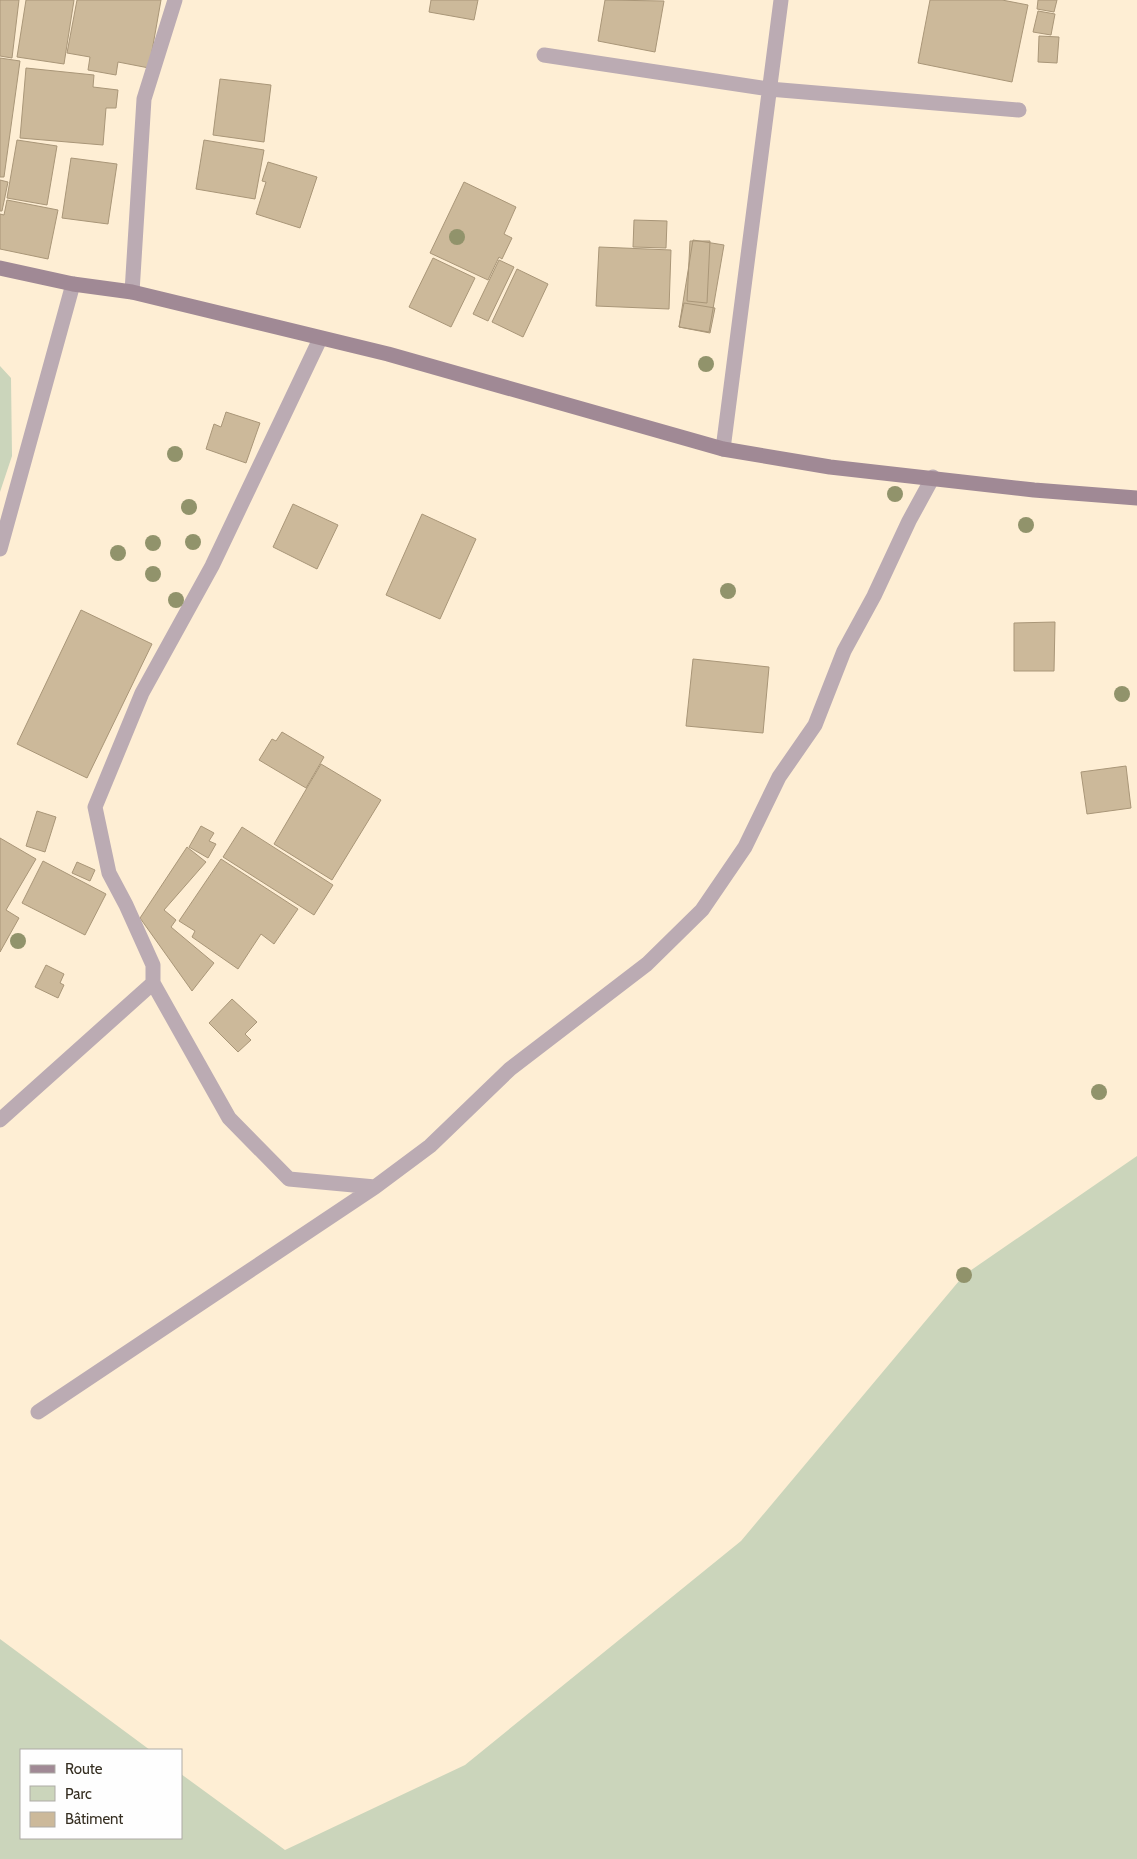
<svg xmlns="http://www.w3.org/2000/svg" width="1137" height="1859" font-family="Cabin,sans-serif">
  <style>
    .green { fill: #cbd5bb }
    .building { fill: #ccb99a; stroke: #a99678 }
    .lines { fill: none; stroke-linecap: round; stroke-linejoin: round }
    .street { stroke: #bbabb3; stroke-width: 15 }
    .secondary { stroke: #a08995; stroke-width: 15 }
    .tree { fill: #91936b }
  </style>
  <rect width="100%" height="100%" fill="#feeed4"/>
  <path class="green" d="M 0,366 L 11,378 L 12,456 L 0,492 Z
    M 1137,1156 L 1137,1859 L 0,1859 L 0,1639 L 150,1750 L 21,1750 L 21,1838 L 181,1838 L 181,1774 L 285,1850 L 465,1765 L 741,1541 L 964,1275 Z"/>
  <path class="building" d="M 0,0 L 19,0 L 12,58 L 0,56 Z
    M 26,0 L 74,0 L 64,64 L 17,57 Z
    M 77,0 L 161,0 L 149,68 L 118,62 L 116,75 L 88,70 L 90,57 L 67,53 Z
    M 431,0 L 478,0 L 474,20 L 429,12 Z
    M 605,0 L 664,1 L 655,52 L 598,41 Z
    M 930,0 L 1002,0 L 1028,5 L 1012,82 L 918,63 Z
    M 1038,0 L 1057,0 L 1054,12 L 1037,9 Z
    M 1038,11 L 1055,14 L 1051,35 L 1033,32 Z
    M 1039,36 L 1059,37 L 1057,63 L 1038,62 Z
    M 0,58 L 20,61 L 4,177 L 0,177 Z
    M 26,68 L 94,75 L 93,87 L 118,90 L 116,108 L 106,108 L 103,145 L 20,138 Z
    M 220,79 L 271,85 L 264,142 L 213,135 Z
    M 17,140 L 57,146 L 47,205 L 7,198 Z
    M 204,140 L 264,150 L 255,199 L 196,189 Z
    M 71,158 L 117,164 L 108,224 L 62,218 Z
    M 268,162 L 317,177 L 300,228 L 256,214 L 266,182 L 262,181 Z
    M 0,180 L 8,182 L 2,211 L 0,211 Z
    M 464,182 L 516,207 L 504,234 L 512,238 L 502,259 L 499,257 L 488,280 L 430,253 Z
    M 7,200 L 58,210 L 48,259 L 0,249 L 0,214 L 4,215 Z
    M 634,220 L 667,221 L 666,248 L 633,247 Z
    M 693,240 L 724,245 L 709,332 L 679,327 Z
    M 690,241 L 710,241 L 707,303 L 687,301 Z
    M 599,247 L 671,250 L 669,309 L 596,306 Z
    M 433,258 L 475,278 L 451,327 L 409,307 Z
    M 499,260 L 514,267 L 488,321 L 473,314 Z
    M 517,269 L 548,284 L 523,337 L 492,322 Z
    M 684,303 L 715,308 L 710,333 L 679,327 Z
    M 226,412 L 260,423 L 246,463 L 206,449 L 214,424 L 221,427 Z
    M 293,504 L 338,525 L 317,569 L 273,547 Z
    M 422,514 L 476,539 L 440,619 L 386,595 Z
    M 81,610 L 152,644 L 87,778 L 17,744 Z
    M 1055,622 L 1054,671 L 1014,671 L 1014,623 Z
    M 693,659 L 769,667 L 763,733 L 686,726 Z
    M 282,732 L 324,757 L 306,788 L 259,760 L 272,739 L 276,741 Z
    M 321,764 L 381,800 L 332,880 L 274,844 Z
    M 1126,766 L 1131,808 L 1087,814 L 1081,772 Z
    M 37,811 L 56,817 L 45,852 L 26,846 Z
    M 201,826 L 214,833 L 209,841 L 216,844 L 208,858 L 189,847 Z
    M 242,827 L 333,885 L 314,915 L 223,857 Z
    M 0,838 L 36,859 L 6,910 L 19,918 L 0,952 Z
    M 187,847 L 206,862 L 164,910 L 176,920 L 171,927 L 214,963 L 192,991 L 140,918 Z
    M 221,859 L 298,909 L 274,944 L 261,934 L 238,969 L 192,937 L 195,931 L 179,921 Z
    M 43,861 L 106,894 L 85,935 L 22,903 Z
    M 77,862 L 95,870 L 90,881 L 72,873 Z
    M 46,965 L 64,974 L 60,983 L 64,985 L 58,998 L 35,987 Z
    M 232,999 L 257,1022 L 245,1034 L 251,1040 L 238,1052 L 209,1023 Z"/>
  <g class="lines">
    <path class="street" d="M 544,55 L 769,89 L 1019,110
      M 132,292 L 144,99 L 175,0
      M 723,449 L 781,0
      M 0,549 L 73,284
      M 153,983 L 229,1118 L 289,1179 L 375,1187
      M 0,1120 L 153,983 L 153,965 L 126,905 L 109,873 L 95,807 L 142,693 L 212,566 L 320,339
      M 38,1412 L 375,1187 L 430,1146 L 510,1069 L 647,964 L 702,910 L 745,847 L 779,777 L 815,725 L 844,651 L 874,596 L 909,521 L 933,477"/>
    <path class="secondary" d="M 0,268 L 73,284 L 132,292 L 388,354 L 723,449 L 830,467 L 1034,490 L 1137,498"/>
  </g>
  <g class="tree">
    <circle cx="457" cy="237" r="8"/>
    <circle cx="706" cy="364" r="8"/>
    <circle cx="175" cy="454" r="8"/>
    <circle cx="895" cy="494" r="8"/>
    <circle cx="189" cy="507" r="8"/>
    <circle cx="1026" cy="525" r="8"/>
    <circle cx="193" cy="542" r="8"/>
    <circle cx="153" cy="543" r="8"/>
    <circle cx="118" cy="553" r="8"/>
    <circle cx="153" cy="574" r="8"/>
    <circle cx="728" cy="591" r="8"/>
    <circle cx="176" cy="600" r="8"/>
    <circle cx="1122" cy="694" r="8"/>
    <circle cx="18" cy="941" r="8"/>
    <circle cx="1099" cy="1092" r="8"/>
    <circle cx="964" cy="1275" r="8"/>
  </g>
  <rect x="20" y="1749" width="162" height="90" fill="#fefefe" stroke="#aeaba6"/>
  <rect x="30" y="1765" width="25" height="8" fill="#a08995" stroke="#aeaba6"/>
  <text x="65" y="1774" font-size="15" fill="#352e21">Route</text>
  <rect x="30" y="1786" width="25" height="15" fill="#cbd5bb" stroke="#aeaba6"/>
  <text x="65" y="1799" font-size="15" fill="#352e21">Parc</text>
  <rect x="30" y="1812" width="25" height="15" fill="#ccb99a" stroke="#aeaba6"/>
  <text x="65" y="1824" font-size="15" fill="#352e21">Bâtiment</text>
</svg>
